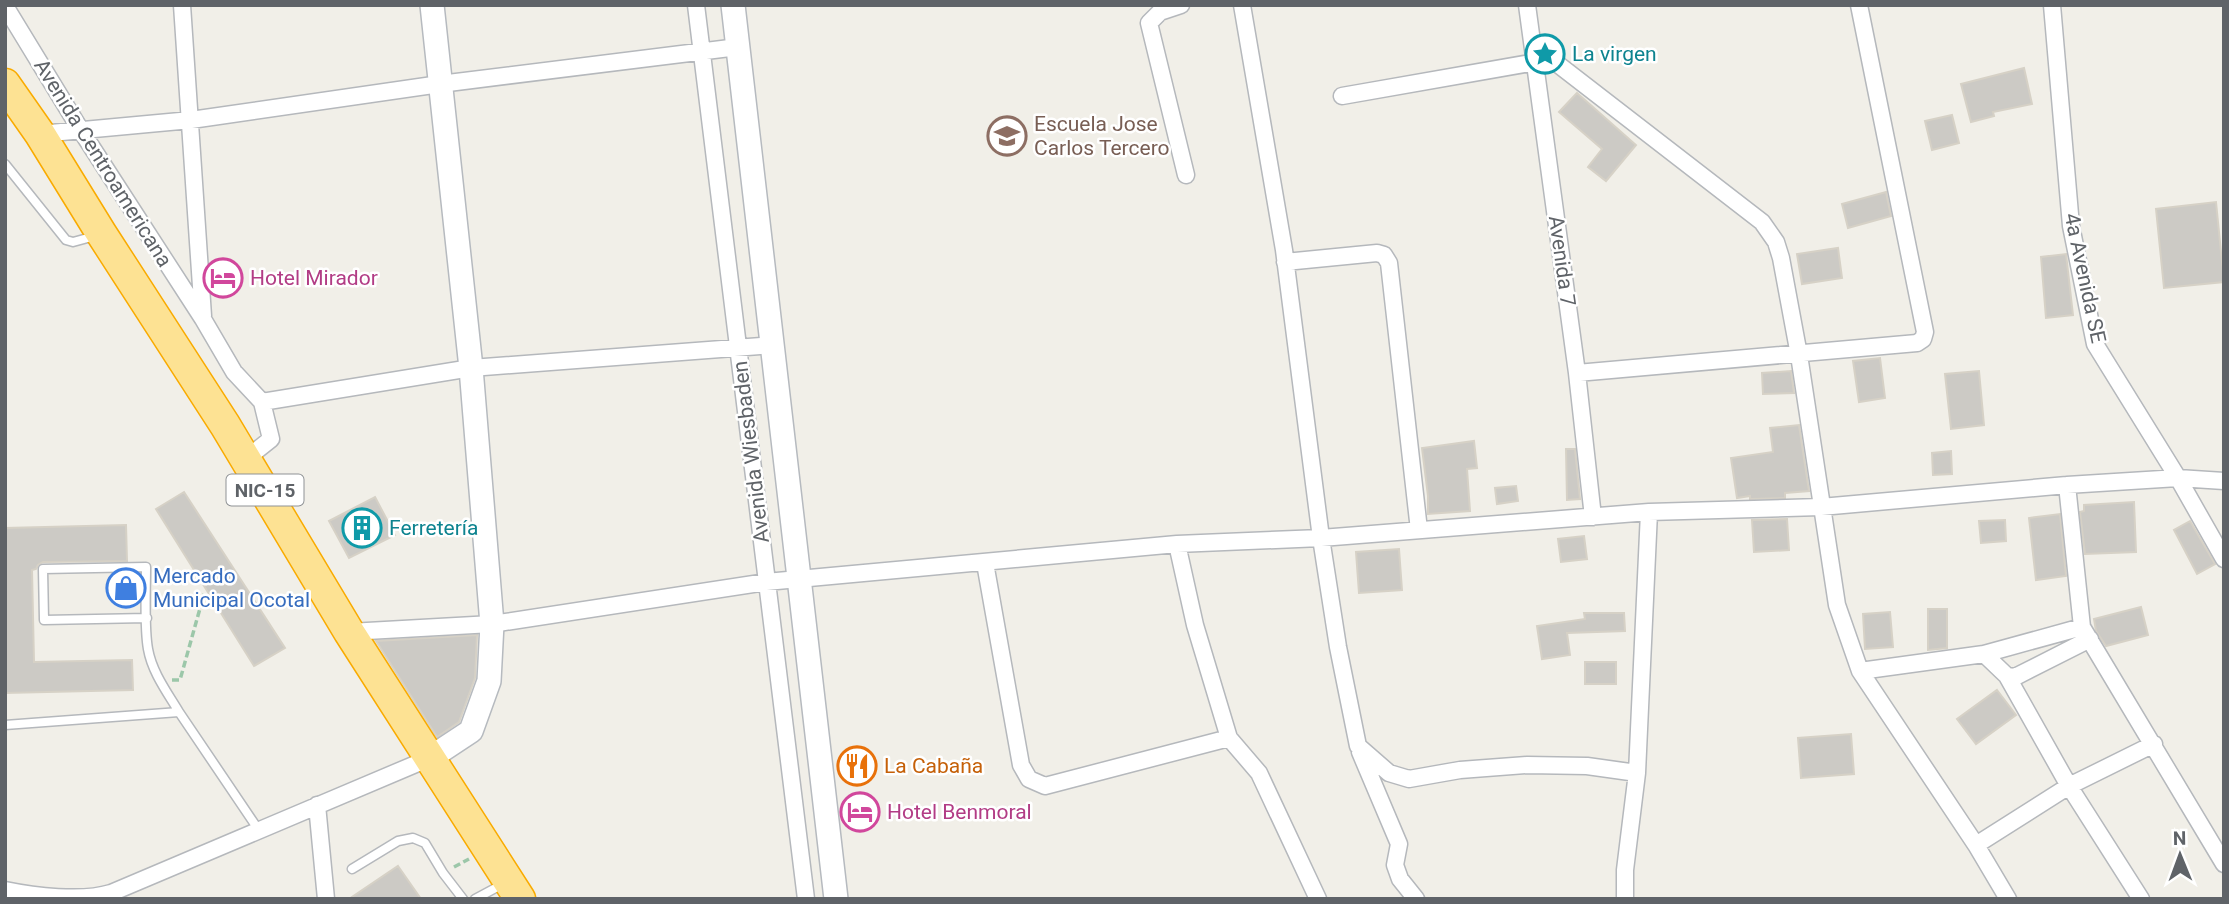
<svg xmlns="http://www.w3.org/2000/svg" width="2229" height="904" font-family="Roboto,sans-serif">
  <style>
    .building { fill: #cccac5; stroke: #d6d1c6; stroke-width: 2 }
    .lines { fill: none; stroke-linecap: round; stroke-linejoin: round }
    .lane-casing { stroke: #b5b8bc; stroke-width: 11 }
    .street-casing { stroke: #b5b8bc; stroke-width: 19 }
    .secondary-casing { stroke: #b6babf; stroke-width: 26 }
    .highway-casing { stroke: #f9ab00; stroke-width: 33 }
    .path { stroke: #9cc7a9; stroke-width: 3.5; stroke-dasharray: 7 3.5; stroke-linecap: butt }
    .lane { stroke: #fff; stroke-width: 8 }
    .street { stroke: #fff; stroke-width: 16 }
    .secondary { stroke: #fff; stroke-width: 23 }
    .highway { stroke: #fde293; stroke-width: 30 }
    .labels { text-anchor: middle; stroke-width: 5; stroke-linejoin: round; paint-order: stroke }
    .shield { fill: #fff; stroke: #8f9295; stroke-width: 2 }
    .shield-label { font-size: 19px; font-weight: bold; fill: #5f6368 }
    .culture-label { font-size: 21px; fill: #0d838f; stroke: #fff; text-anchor: start }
    .education-label { font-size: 21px; fill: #785e54; stroke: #fff; text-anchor: start }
    .street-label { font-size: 21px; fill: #5f6368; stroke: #fff }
    .hotel-label { font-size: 21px; fill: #b23c85; stroke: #fff; text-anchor: start }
    .shop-label { font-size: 21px; fill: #366cbe; stroke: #fff; text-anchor: start }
    .food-label { font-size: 21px; fill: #c56008; stroke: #fff; text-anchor: start }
  </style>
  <rect width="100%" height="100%" fill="#f1efe8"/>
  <path class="building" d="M 2024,68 L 2032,104 L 1993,112 L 1994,116 L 1971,122 L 1961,84 Z
    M 1577,93 L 1636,145 L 1606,181 L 1588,167 L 1602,149 L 1559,112 Z
    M 1952,115 L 1959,143 L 1932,150 L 1925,121 Z
    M 1886,192 L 1891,216 L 1848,228 L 1842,204 Z
    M 2216,202 L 2224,282 L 2164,288 L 2156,209 Z
    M 1838,248 L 1842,278 L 1802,284 L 1797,254 Z
    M 2066,254 L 2073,315 L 2046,318 L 2041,257 Z
    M 1880,358 L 1885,398 L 1859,402 L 1853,361 Z
    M 1791,371 L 1794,393 L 1763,394 L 1762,373 Z
    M 1979,371 L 1984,425 L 1951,429 L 1945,374 Z
    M 1799,425 L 1809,491 L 1785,493 L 1785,498 L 1750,499 L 1750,496 L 1737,498 L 1731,458 L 1773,452 L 1770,428 Z
    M 1474,441 L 1477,468 L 1467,469 L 1470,511 L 1428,514 L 1428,496 L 1422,448 Z
    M 1566,449 L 1575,449 L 1580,499 L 1567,500 Z
    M 1951,451 L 1952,474 L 1933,475 L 1932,453 Z
    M 1516,486 L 1518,501 L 1497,504 L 1495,488 Z
    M 184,492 L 285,648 L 254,666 L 156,509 Z
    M 375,497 L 395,535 L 349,558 L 329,521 Z
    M 2134,502 L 2136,552 L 2085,554 L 2080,512 L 2084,511 L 2084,505 Z
    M 2060,514 L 2066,576 L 2036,580 L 2029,518 Z
    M 1787,519 L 1789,550 L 1754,552 L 1752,520 Z
    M 2005,520 L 2006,541 L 1981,543 L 1979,521 Z
    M 2190,521 L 2215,564 L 2197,574 L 2174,530 Z
    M 126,525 L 127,561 L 43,562 L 38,565 L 36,569 L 32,570 L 34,662 L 132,660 L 133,690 L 5,693 L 5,528 Z
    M 1584,536 L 1587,559 L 1561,562 L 1558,539 Z
    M 1399,549 L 1402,590 L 1359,593 L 1356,552 Z
    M 2141,607 L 2148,635 L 2106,646 L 2096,631 L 2094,619 Z
    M 1928,609 L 1947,609 L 1947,648 L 1928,650 Z
    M 1890,612 L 1893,647 L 1865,649 L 1863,614 Z
    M 1584,613 L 1624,613 L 1625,631 L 1567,633 L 1570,655 L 1542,659 L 1537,626 L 1585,619 Z
    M 477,635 L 475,678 L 459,722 L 437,737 L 376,641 Z
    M 1585,662 L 1616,662 L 1616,684 L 1585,684 Z
    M 1997,690 L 2016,715 L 1976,744 L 1957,719 Z
    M 1851,734 L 1854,774 L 1801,778 L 1798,738 Z
    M 398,866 L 421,899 L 349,899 Z"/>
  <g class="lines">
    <g class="lane-casing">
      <path id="lane" d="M 5,164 L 66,240 L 73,242 L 95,236
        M 147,618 L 44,620 L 43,569 L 146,567 C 146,590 144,627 148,649 C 152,672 167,692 179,712
        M 5,725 L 179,712 L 258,829
        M 352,869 L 398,841 L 413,838 L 425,843 L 443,873 L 463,899
        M 475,899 L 503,884"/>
    </g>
    <g class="street-casing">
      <path id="street" d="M 182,5 L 203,316
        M 696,5 L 806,899
        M 1181,5 L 1160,12 L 1149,23 L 1186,175
        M 1242,5 L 1284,250 L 1321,538 L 1338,647 L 1358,746 L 1389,773 L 1409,779 L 1460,770 L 1527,765 L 1587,766 L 1637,773
        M 1527,5 L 1577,373 L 1593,517
        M 2052,5 L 2071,226 L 2095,344 L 2178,478 L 2224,559
        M 5,6 L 80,129 L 203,319 L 234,372 L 262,402
        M 1533,45 L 1762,222 L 1776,242 L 1781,258 L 1799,355 L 1837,605 L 1860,671 L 1976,845 L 2008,899
        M 1342,96 L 1536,62
        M 40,134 L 191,120 L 440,84 L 738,47
        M 1285,262 L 1377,253 L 1384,255 L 1389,263 L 1419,530
        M 1577,373 L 1917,343 L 1923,339 L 1925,332 L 1859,5
        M 246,459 L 271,439 L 262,402 L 471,368 L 774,345
        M 2067,485 L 2082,627 L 2224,864
        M 1177,544 L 1195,625 L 1229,738 L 1259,773 L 1318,899
        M 985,563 L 1021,765 L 1029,779 L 1045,786 L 1229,738
        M 349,632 L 492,624 L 766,582 L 1177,544 L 1321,538 L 1649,512 L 1821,507 L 2067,485 L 2178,478 L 2224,481
        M 1984,654 L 2007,676 L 2015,677 L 2090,639
        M 1860,671 L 1984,654 L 2082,627
        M 2007,676 L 2069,786 L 2141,899
        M 1360,752 L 1399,844 L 1395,865 L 1400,879 L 1416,899
        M 317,805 L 326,899
        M 1976,845 L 2069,786 L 2154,744
        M 5,890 C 34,896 82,902 111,893 L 430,758
        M 1625,899 L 1625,870 L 1637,773 L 1649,512"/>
    </g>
    <g class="secondary-casing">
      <path id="secondary" d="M 733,5 L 836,899
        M 430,758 L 471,731 L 489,681 L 492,624 L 471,368 L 432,5"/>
    </g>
    <g class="highway-casing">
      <path id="highway" d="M 5,84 L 40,134 L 101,233 L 225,425 L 349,632 L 520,899"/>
    </g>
    <path class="path" d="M 172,680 L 180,680 L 204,594
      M 454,867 L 469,859"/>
    <use href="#lane" class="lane"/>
    <use href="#street" class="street"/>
    <use href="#secondary" class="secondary"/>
    <use href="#highway" class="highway"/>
  </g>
  <defs>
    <g id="sight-ring" transform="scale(2.0125)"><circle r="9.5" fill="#fff" stroke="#0f9aa8" stroke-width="1.5"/><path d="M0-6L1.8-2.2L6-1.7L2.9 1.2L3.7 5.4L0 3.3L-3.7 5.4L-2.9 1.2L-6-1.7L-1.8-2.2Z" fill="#0f9aa8"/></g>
    <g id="school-ring" transform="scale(2.0125)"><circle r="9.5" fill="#fff" stroke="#8d6e63" stroke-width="1.5"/><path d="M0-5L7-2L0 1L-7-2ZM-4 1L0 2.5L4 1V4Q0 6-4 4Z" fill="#8d6e63"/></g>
    <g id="hotel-ring" transform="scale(2.0125)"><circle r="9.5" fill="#fff" stroke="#d1479c" stroke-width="1.5"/><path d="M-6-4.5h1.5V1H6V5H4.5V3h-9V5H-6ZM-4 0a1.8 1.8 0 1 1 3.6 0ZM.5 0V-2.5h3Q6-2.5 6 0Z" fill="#d1479c"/></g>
    <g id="building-ring" transform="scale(2.0125)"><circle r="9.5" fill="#fff" stroke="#0f9aa8" stroke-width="1.5"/><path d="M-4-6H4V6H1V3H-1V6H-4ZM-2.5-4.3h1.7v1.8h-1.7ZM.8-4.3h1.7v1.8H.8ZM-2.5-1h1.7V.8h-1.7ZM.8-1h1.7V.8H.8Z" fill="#0f9aa8"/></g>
    <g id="shop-ring" transform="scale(2.0125)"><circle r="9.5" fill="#fff" stroke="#3f7fe0" stroke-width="1.5"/><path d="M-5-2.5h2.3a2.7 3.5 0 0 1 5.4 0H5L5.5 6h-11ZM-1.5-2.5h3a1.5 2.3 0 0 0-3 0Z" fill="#3f7fe0"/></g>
    <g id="restaurant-ring" transform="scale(2.0125)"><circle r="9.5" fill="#fff" stroke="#e8710a" stroke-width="1.5"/><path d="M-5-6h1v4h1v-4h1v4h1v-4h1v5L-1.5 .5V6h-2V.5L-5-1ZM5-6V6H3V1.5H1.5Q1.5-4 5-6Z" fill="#e8710a"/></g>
  </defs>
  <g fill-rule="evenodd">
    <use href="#sight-ring" x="1545" y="54"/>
    <use href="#school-ring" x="1007" y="136"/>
    <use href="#hotel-ring" x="223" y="278"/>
    <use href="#building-ring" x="362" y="528"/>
    <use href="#shop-ring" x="126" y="588"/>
    <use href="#restaurant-ring" x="857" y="766"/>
    <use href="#hotel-ring" x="860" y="812"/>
  </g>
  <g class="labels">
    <rect class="shield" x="226.5" y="474.5" width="77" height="31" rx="5"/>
    <g class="shield-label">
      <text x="265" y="497">NIC-15</text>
    </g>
    <g class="culture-label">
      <text x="1572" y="61">La virgen</text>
      <text x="389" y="535">Ferretería</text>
    </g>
    <g class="education-label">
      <text x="1034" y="131">Escuela Jose<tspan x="1034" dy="24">Carlos Tercero</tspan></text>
    </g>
    <g class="street-label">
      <text transform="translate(103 163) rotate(58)" y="7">Avenida Centroamericana</text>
      <text transform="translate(1562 261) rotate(82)" y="7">Avenida 7</text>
      <text transform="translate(2085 278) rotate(78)" y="7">4a Avenida SE</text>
      <text transform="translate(751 452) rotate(-97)" y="7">Avenida Wiesbaden</text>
    </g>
    <g class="hotel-label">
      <text x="250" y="285">Hotel Mirador</text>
      <text x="887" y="819">Hotel Benmoral</text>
    </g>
    <g class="shop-label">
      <text x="153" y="583">Mercado<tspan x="153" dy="24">Municipal Ocotal</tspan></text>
    </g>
    <g class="food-label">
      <text x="884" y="773">La Cabaña</text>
    </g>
  </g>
  <rect width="2229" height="904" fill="none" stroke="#5f6368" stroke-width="14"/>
  <g transform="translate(2180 855) rotate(359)" stroke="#ffffff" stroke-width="5" paint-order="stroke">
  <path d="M0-5L12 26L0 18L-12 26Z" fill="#5f6368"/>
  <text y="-10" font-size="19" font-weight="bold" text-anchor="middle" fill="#5f6368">N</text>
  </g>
</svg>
